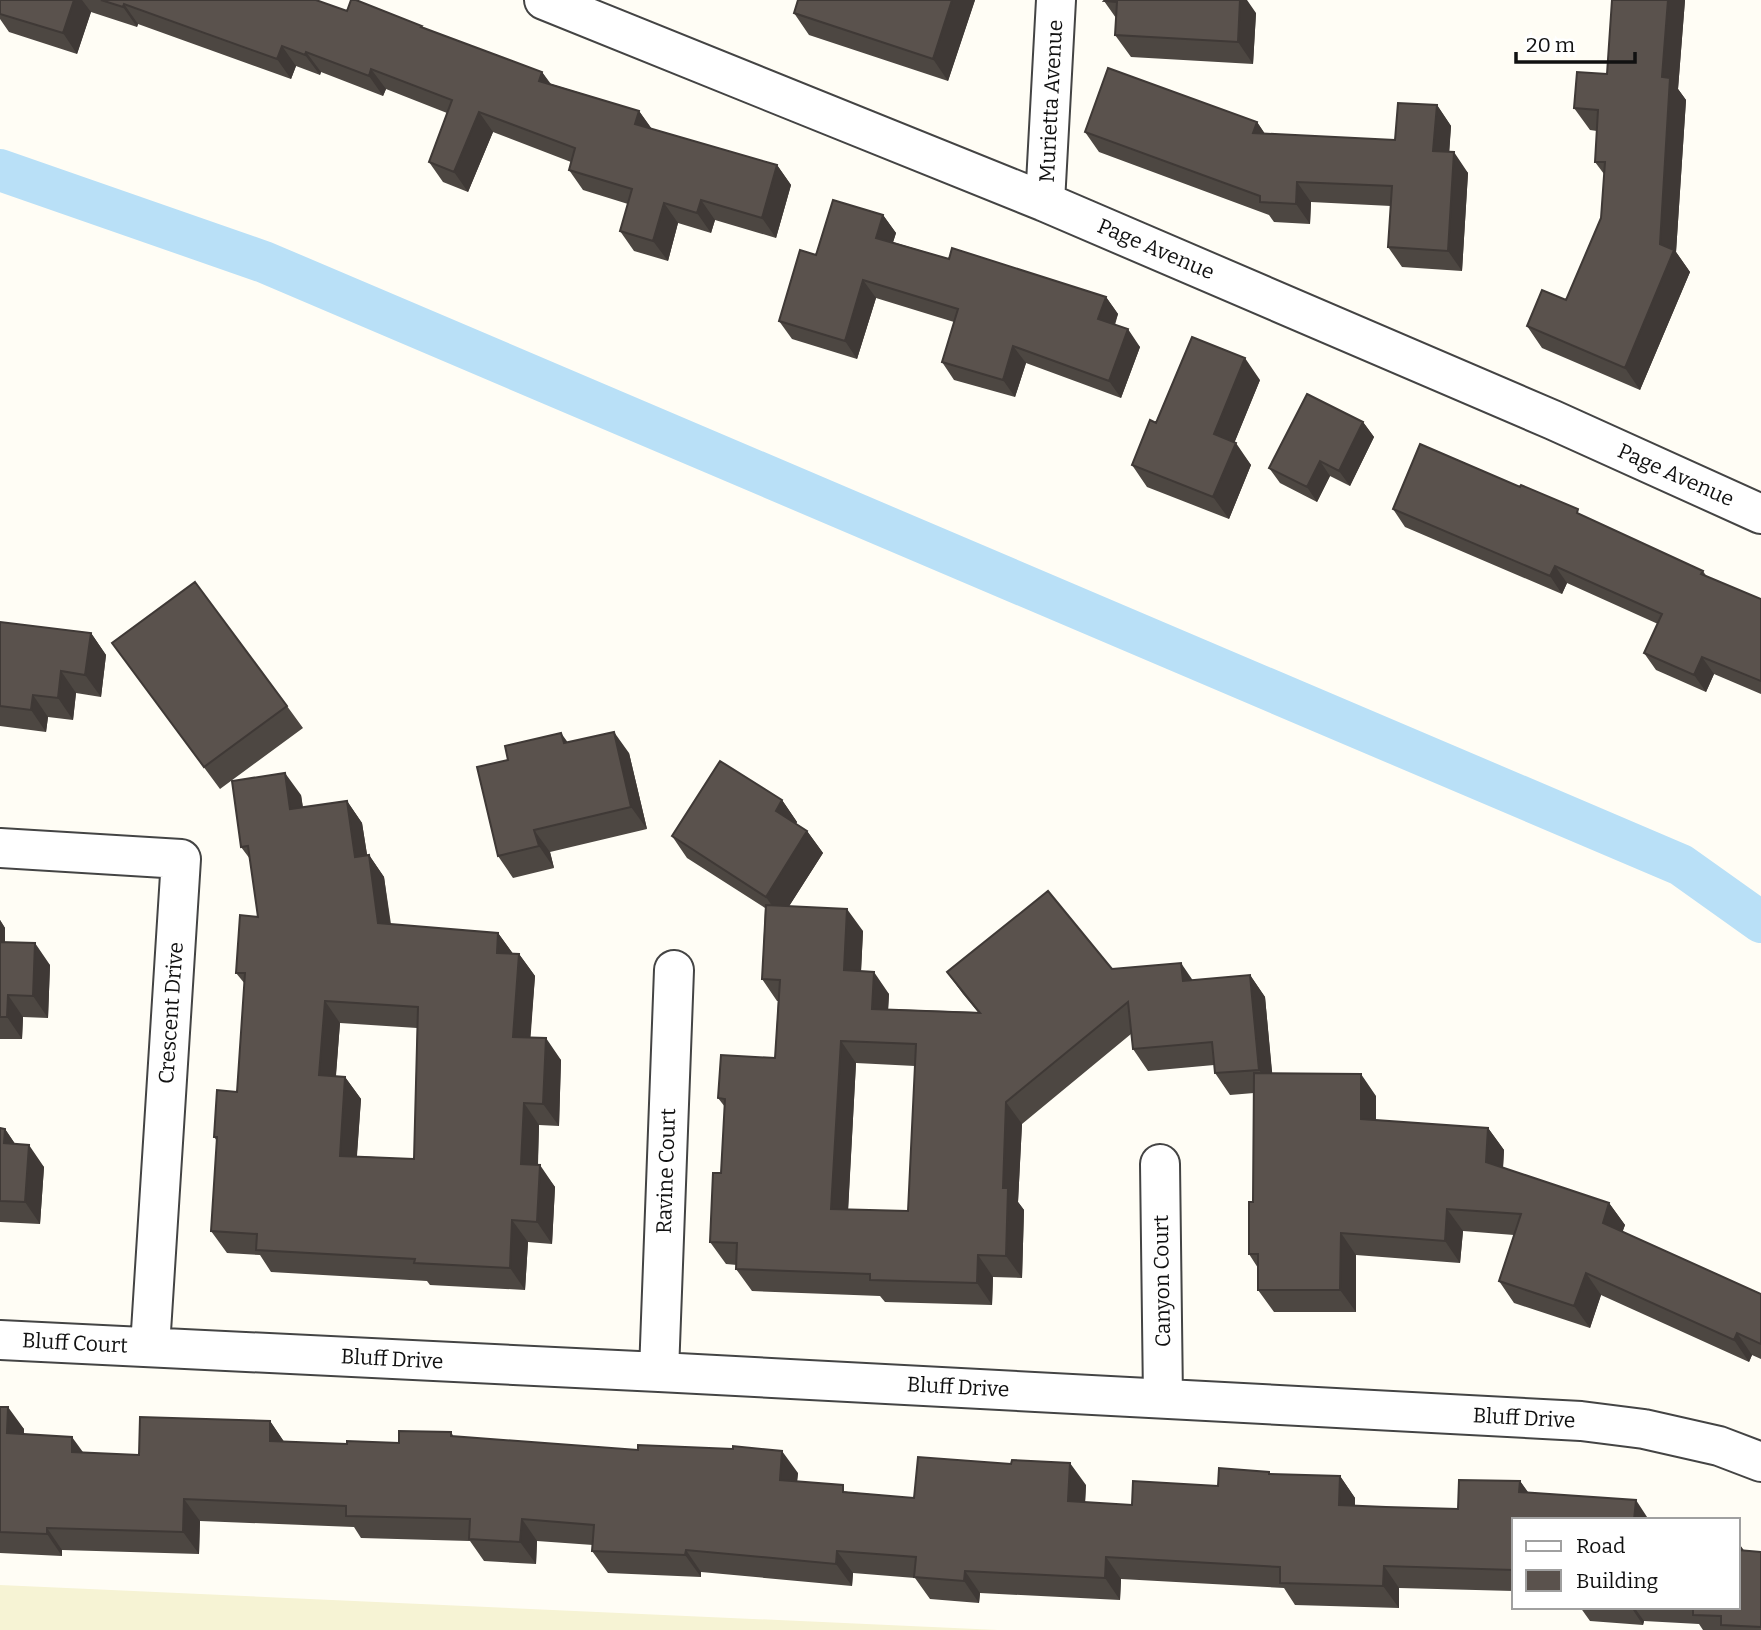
<svg xmlns="http://www.w3.org/2000/svg" width="1761" height="1630" font-family="Bitter,serif">
  <style>
    .farmland { fill: #f6f3d4 }
    .lines { fill: none; stroke-linecap: round; stroke-linejoin: round }
    .canal { stroke: #b9e0f7; stroke-width: 42 }
    .minor-casing { stroke: #444; stroke-width: 42 }
    .minor { stroke: #fff; stroke-width: 38 }
    .wall { fill: #4d4742; fill-rule: evenodd }
    .shaded-wall { fill: #3f3936 }
    .building { fill: #5a524d; stroke: #3f3936; stroke-width: 2; fill-rule: evenodd }
    .labels { text-anchor: middle; stroke-width: 7; stroke-linejoin: round; paint-order: stroke }
    .street-label { font-size: 21px; fill: #111; stroke: #fff }
  </style>
  <rect width="100%" height="100%" fill="#fffdf5"/>
  <path class="farmland" d="M 0,1585 L 998,1630 L 0,1630 Z"/>
  <g class="lines">
    <path class="canal" d="M 0,170 L 264,262 L 1681,865 L 1761,922"/>
    <g class="minor-casing">
      <path id="minor" d="M 544,0 L 1045,202 L 1553,420 L 1761,514
        M 1045,202 L 1056,0
        M 0,848 L 181,859 L 150,1347
        M 1160,1164 L 1163,1398
        M 0,1340 L 659,1372 L 1581,1421 L 1644,1429 L 1719,1446 L 1761,1462
        M 659,1372 L 674,970"/>
    </g>
    <use href="#minor" class="minor"/>
  </g>
  <path class="wall" d="M 0,0 L 316,0 L 347,11 L 423,28 L 542,72 L 551,84 L 639,111 L 652,129 L 777,165 L 791,185 L 776,238 L 715,220 L 711,233 L 678,223 L 668,261 L 634,251 L 620,231 L 628,204 L 583,190 L 569,170 L 571,162 L 493,132 L 468,192 L 443,182 L 429,162 L 447,113 L 386,89 L 383,96 L 321,72 L 320,75 L 296,66 L 291,79 L 138,24 L 137,27 L 91,12 L 77,54 L 9,32 L 0,19 Z
    M 975,0 L 948,81 L 809,35 L 794,13 Z
    M 1612,0 L 1685,0 L 1678,89 L 1686,100 L 1676,252 L 1690,272 L 1640,390 L 1542,348 L 1527,326 L 1566,300 L 1601,218 L 1604,174 L 1595,162 L 1597,131 L 1590,130 L 1574,108 L 1607,74 Z
    M 1104,1 L 1256,13 L 1253,64 L 1131,57 L 1115,35 L 1116,18 Z
    M 1437,105 L 1451,126 L 1449,152 L 1468,173 L 1462,271 L 1402,267 L 1388,247 L 1391,206 L 1311,202 L 1310,224 L 1274,222 L 1269,215 L 1099,152 L 1085,132 L 1257,122 L 1265,134 L 1395,140 Z
    M 883,215 L 896,233 L 893,242 L 949,259 L 1106,297 L 1118,314 L 1115,325 L 1140,347 L 1121,398 L 1026,363 L 1015,397 L 954,380 L 942,362 L 954,322 L 876,298 L 857,359 L 792,339 L 779,321 L 816,255 Z
    M 1260,380 L 1234,443 L 1251,465 L 1229,519 L 1147,487 L 1132,465 L 1156,423 Z
    M 1363,422 L 1374,437 L 1350,486 L 1330,476 L 1317,502 L 1280,483 L 1269,468 Z
    M 1393,509 L 1583,516 L 1703,571 L 1707,577 L 1761,599 L 1761,694 L 1714,674 L 1706,692 L 1656,670 L 1644,653 L 1658,624 L 1567,583 L 1562,594 L 1405,527 Z
    M 0,622 L 91,633 L 106,655 L 101,697 L 76,693 L 73,720 L 48,717 L 46,732 L 0,726 Z
    M 112,643 L 287,706 L 303,728 L 220,789 Z
    M 568,742 L 629,753 L 647,829 L 550,852 L 554,868 L 513,878 L 498,856 L 508,760 Z
    M 301,795 L 303,807 L 347,801 L 362,823 L 367,855 L 369,855 L 384,877 L 391,924 L 498,933 L 513,954 L 519,954 L 535,976 L 530,1037 L 561,1060 L 559,1126 L 539,1125 L 538,1165 L 555,1187 L 552,1244 L 528,1242 L 525,1290 L 430,1285 L 427,1281 L 271,1272 L 260,1255 L 227,1253 L 211,1231 L 217,1141 L 214,1137 L 237,1092 L 245,984 L 236,973 L 258,917 L 250,859 L 241,847 ZM 340,1023 L 417,1028 L 414,1159 L 357,1156 L 361,1099 L 345,1077 L 336,1076 Z
    M 782,800 L 797,822 L 796,824 L 807,831 L 823,853 L 789,906 L 863,931 L 861,971 L 889,994 L 888,1009 L 978,1012 L 963,994 L 947,972 L 1112,969 L 1193,980 L 1250,975 L 1265,997 L 1272,1074 L 1376,1096 L 1376,1121 L 1488,1128 L 1504,1150 L 1503,1168 L 1609,1203 L 1625,1225 L 1622,1232 L 1761,1294 L 1761,1359 L 1752,1355 L 1749,1362 L 1601,1295 L 1590,1328 L 1514,1303 L 1499,1281 L 1514,1235 L 1463,1231 L 1460,1263 L 1356,1255 L 1356,1312 L 1274,1312 L 1258,1290 L 1258,1268 L 1249,1254 L 1253,1202 L 1254,1093 L 1230,1095 L 1215,1073 L 1214,1065 L 1148,1071 L 1133,1049 L 1131,1034 L 1022,1124 L 1018,1202 L 1024,1210 L 1022,1278 L 993,1277 L 992,1305 L 885,1302 L 880,1296 L 752,1291 L 736,1269 L 737,1265 L 726,1264 L 710,1242 L 721,1173 L 725,1107 L 718,1098 L 775,1058 L 778,1001 L 777,1001 L 762,979 L 765,908 L 687,858 L 672,836 ZM 856,1063 L 915,1066 L 908,1211 L 848,1209 Z
    M 0,920 L 5,928 L 5,942 L 50,965 L 48,1018 L 23,1017 L 22,1039 L 0,1039 Z
    M 0,1128 L 5,1129 L 15,1144 L 44,1167 L 40,1224 L 0,1222 Z
    M 0,1407 L 24,1429 L 24,1434 L 83,1453 L 139,1455 L 270,1421 L 284,1442 L 347,1444 L 399,1443 L 451,1432 L 454,1437 L 798,1473 L 797,1481 L 848,1492 L 914,1498 L 1086,1485 L 1085,1502 L 1132,1505 L 1270,1474 L 1340,1476 L 1355,1498 L 1355,1506 L 1458,1509 L 1520,1481 L 1528,1492 L 1514,1520 L 1514,1591 L 1399,1588 L 1399,1608 L 1295,1605 L 1284,1588 L 1121,1579 L 1120,1600 L 980,1593 L 979,1603 L 930,1599 L 915,1578 L 853,1573 L 852,1586 L 701,1572 L 701,1577 L 608,1573 L 592,1551 L 593,1545 L 537,1541 L 536,1564 L 484,1561 L 470,1541 L 361,1538 L 354,1527 L 200,1521 L 199,1554 L 62,1550 L 62,1556 L 0,1553 Z
    M 1738,1542 L 1744,1551 L 1761,1552 L 1761,1630 L 1703,1630 L 1699,1624 L 1644,1621 L 1643,1625 L 1590,1621 L 1580,1607 L 1738,1607 Z"/>
  <path class="shaded-wall" d="M 74,0 L 82,0 L 91,12 L 77,54 L 63,33 Z
    M 952,0 L 975,0 L 948,81 L 933,59 Z
    M 1240,0 L 1247,0 L 1256,13 L 1253,64 L 1238,42 Z
    M 1668,0 L 1685,0 L 1678,89 L 1686,100 L 1676,252 L 1690,272 L 1640,390 L 1625,368 L 1660,244 L 1662,77 Z
    M 124,4 L 138,24 L 137,27 L 123,7 Z
    M 282,46 L 296,66 L 291,79 L 277,59 Z
    M 306,52 L 321,72 L 320,75 L 305,55 Z
    M 371,69 L 386,89 L 383,96 L 369,76 Z
    M 542,72 L 556,93 L 539,81 Z
    M 1437,105 L 1451,126 L 1448,171 L 1433,151 Z
    M 639,111 L 653,131 L 635,124 Z
    M 479,112 L 493,132 L 468,192 L 454,172 Z
    M 1257,122 L 1271,143 L 1253,133 Z
    M 1454,152 L 1468,173 L 1462,271 L 1448,251 Z
    M 777,165 L 791,185 L 776,238 L 762,218 Z
    M 1297,182 L 1311,202 L 1310,224 L 1296,204 Z
    M 701,200 L 715,220 L 711,233 L 697,213 Z
    M 664,203 L 678,223 L 668,261 L 653,241 Z
    M 883,215 L 896,233 L 889,255 L 876,238 Z
    M 863,280 L 876,298 L 857,359 L 845,341 Z
    M 1106,297 L 1118,314 L 1110,336 L 1098,319 Z
    M 1128,329 L 1140,347 L 1121,398 L 1109,381 Z
    M 1013,346 L 1026,363 L 1015,397 L 1003,380 Z
    M 1245,358 L 1260,380 L 1229,456 L 1214,434 Z
    M 1363,422 L 1374,437 L 1350,486 L 1339,471 Z
    M 1236,443 L 1251,465 L 1229,519 L 1213,497 Z
    M 1320,461 L 1330,476 L 1317,502 L 1307,487 Z
    M 1555,566 L 1567,583 L 1562,594 L 1550,576 Z
    M 91,633 L 106,655 L 101,697 L 85,675 Z
    M 1702,657 L 1714,674 L 1706,692 L 1694,675 Z
    M 61,671 L 76,693 L 73,720 L 58,698 Z
    M 33,695 L 48,717 L 46,732 L 31,710 Z
    M 614,732 L 629,753 L 647,829 L 631,807 Z
    M 561,733 L 577,755 L 564,743 Z
    M 285,773 L 301,795 L 306,831 L 290,809 Z
    M 782,800 L 797,822 L 791,833 L 776,811 Z
    M 347,801 L 362,823 L 371,879 L 355,857 Z
    M 534,830 L 550,852 L 554,868 L 539,846 Z
    M 807,831 L 823,853 L 781,919 L 766,897 Z
    M 369,855 L 384,877 L 393,945 L 378,923 Z
    M 847,909 L 863,931 L 860,992 L 844,970 Z
    M 0,920 L 5,928 L 5,964 L 0,957 Z
    M 498,933 L 514,955 L 497,953 Z
    M 35,943 L 50,965 L 48,1018 L 33,996 Z
    M 519,954 L 535,976 L 529,1059 L 513,1037 Z
    M 1181,963 L 1196,985 L 1183,981 Z
    M 874,972 L 889,994 L 887,1031 L 872,1009 Z
    M 1250,975 L 1265,997 L 1274,1092 L 1259,1070 Z
    M 8,995 L 23,1017 L 22,1039 L 7,1017 Z
    M 325,1001 L 340,1023 L 334,1097 L 319,1075 Z
    M 546,1038 L 561,1060 L 559,1126 L 543,1104 Z
    M 841,1041 L 856,1063 L 847,1231 L 831,1209 Z
    M 1361,1074 L 1376,1096 L 1376,1141 L 1361,1119 Z
    M 345,1077 L 361,1099 L 355,1178 L 340,1156 Z
    M 1006,1102 L 1022,1124 L 1018,1202 L 1024,1210 L 1022,1278 L 1006,1256 L 1003,1188 Z
    M 524,1103 L 539,1125 L 537,1186 L 521,1164 Z
    M 1488,1128 L 1504,1150 L 1502,1184 L 1486,1162 Z
    M 5,1129 L 20,1151 L 4,1143 Z
    M 29,1145 L 44,1167 L 40,1224 L 25,1202 Z
    M 540,1165 L 555,1187 L 552,1244 L 537,1222 Z
    M 1609,1203 L 1625,1225 L 1618,1245 L 1603,1223 Z
    M 1447,1209 L 1463,1231 L 1460,1263 L 1445,1241 Z
    M 512,1220 L 528,1242 L 525,1290 L 510,1268 Z
    M 1341,1233 L 1356,1255 L 1356,1312 L 1340,1290 Z
    M 978,1255 L 993,1277 L 992,1305 L 977,1283 Z
    M 1586,1273 L 1601,1295 L 1590,1328 L 1574,1306 Z
    M 1737,1333 L 1752,1355 L 1749,1362 L 1734,1340 Z
    M 8,1407 L 24,1429 L 23,1455 L 7,1433 Z
    M 270,1421 L 285,1443 L 270,1441 Z
    M 72,1437 L 88,1459 L 72,1452 Z
    M 782,1451 L 798,1473 L 795,1502 L 780,1480 Z
    M 1070,1463 L 1086,1485 L 1084,1523 L 1068,1501 Z
    M 1340,1476 L 1355,1498 L 1354,1527 L 1339,1505 Z
    M 1520,1481 L 1535,1503 L 1519,1492 Z
    M 184,1499 L 200,1521 L 199,1554 L 183,1532 Z
    M 1636,1500 L 1649,1520 L 1634,1520 Z
    M 522,1519 L 537,1541 L 536,1564 L 520,1542 Z
    M 47,1528 L 62,1550 L 62,1556 L 47,1534 Z
    M 1738,1542 L 1745,1552 L 1738,1563 Z
    M 686,1550 L 701,1572 L 701,1577 L 685,1555 Z
    M 837,1551 L 853,1573 L 852,1586 L 836,1564 Z
    M 1106,1557 L 1121,1579 L 1120,1600 L 1105,1578 Z
    M 1384,1566 L 1399,1588 L 1399,1608 L 1383,1586 Z
    M 965,1571 L 980,1593 L 979,1603 L 964,1581 Z
    M 1631,1607 L 1634,1607 L 1644,1621 L 1643,1625 Z"/>
  <path class="building" d="M 0,0 L 74,0 L 63,33 L 0,14 Z
    M 101,0 L 316,0 L 347,11 L 351,0 L 356,0 L 422,26 L 421,27 L 542,72 L 539,81 L 639,111 L 635,124 L 777,165 L 762,218 L 701,200 L 697,213 L 664,203 L 653,241 L 620,231 L 632,189 L 569,170 L 575,148 L 479,112 L 454,172 L 429,162 L 452,100 L 371,69 L 369,76 L 306,52 L 305,55 L 282,46 L 277,59 L 124,4 L 123,7 Z
    M 798,0 L 952,0 L 933,59 L 794,13 Z
    M 1105,0 L 1240,0 L 1238,42 L 1115,35 L 1117,2 L 1104,1 Z
    M 1612,0 L 1668,0 L 1662,77 L 1670,78 L 1660,244 L 1674,250 L 1625,368 L 1527,326 L 1542,290 L 1566,300 L 1601,218 L 1605,162 L 1595,162 L 1598,110 L 1574,108 L 1577,72 L 1607,74 Z
    M 1108,68 L 1257,122 L 1253,133 L 1395,140 L 1398,103 L 1437,105 L 1433,151 L 1454,152 L 1448,251 L 1388,247 L 1392,186 L 1297,182 L 1296,204 L 1260,202 L 1260,196 L 1085,132 Z
    M 833,200 L 883,215 L 876,238 L 949,259 L 952,248 L 1106,297 L 1098,319 L 1128,329 L 1109,381 L 1013,346 L 1003,380 L 942,362 L 958,309 L 863,280 L 845,341 L 779,321 L 800,250 L 816,255 Z
    M 1192,337 L 1245,358 L 1214,434 L 1236,443 L 1213,497 L 1132,465 L 1150,420 L 1156,423 Z
    M 1307,394 L 1363,422 L 1339,471 L 1320,461 L 1307,487 L 1269,468 Z
    M 1420,444 L 1520,487 L 1521,485 L 1578,509 L 1577,513 L 1703,571 L 1701,574 L 1761,599 L 1761,681 L 1702,657 L 1694,675 L 1644,653 L 1662,614 L 1555,566 L 1550,576 L 1393,509 Z
    M 195,582 L 287,706 L 204,767 L 112,643 Z
    M 0,622 L 91,633 L 85,675 L 61,671 L 58,698 L 33,695 L 31,710 L 0,706 Z
    M 614,732 L 631,807 L 534,830 L 539,846 L 498,856 L 477,767 L 508,760 L 505,746 L 561,733 L 564,743 Z
    M 720,761 L 782,800 L 776,811 L 807,831 L 766,897 L 672,836 Z
    M 285,773 L 290,809 L 347,801 L 355,857 L 369,855 L 378,923 L 498,933 L 497,953 L 519,954 L 513,1037 L 546,1038 L 543,1104 L 524,1103 L 521,1164 L 540,1165 L 537,1222 L 512,1220 L 510,1268 L 414,1263 L 415,1259 L 256,1250 L 257,1234 L 211,1231 L 217,1137 L 214,1137 L 217,1090 L 237,1092 L 245,973 L 236,973 L 240,915 L 258,917 L 248,846 L 241,847 L 232,781 ZM 325,1001 L 418,1007 L 414,1159 L 340,1156 L 345,1077 L 319,1075 Z
    M 1048,891 L 1112,969 L 1181,963 L 1183,981 L 1250,975 L 1259,1070 L 1215,1073 L 1212,1042 L 1133,1049 L 1128,1002 L 1006,1102 L 1003,1188 L 1008,1188 L 1006,1256 L 978,1255 L 977,1283 L 870,1280 L 870,1274 L 736,1269 L 737,1243 L 710,1242 L 713,1173 L 721,1173 L 725,1099 L 718,1098 L 721,1055 L 775,1058 L 780,980 L 762,979 L 766,905 L 847,909 L 844,970 L 874,972 L 872,1009 L 980,1013 L 947,972 ZM 841,1041 L 916,1044 L 908,1211 L 831,1209 Z
    M 0,942 L 35,943 L 33,996 L 8,995 L 7,1017 L 0,1017 Z
    M 1254,1073 L 1361,1074 L 1361,1119 L 1488,1128 L 1486,1162 L 1609,1203 L 1603,1223 L 1761,1294 L 1761,1344 L 1737,1333 L 1734,1340 L 1586,1273 L 1574,1306 L 1499,1281 L 1521,1214 L 1447,1209 L 1445,1241 L 1341,1233 L 1340,1290 L 1258,1290 L 1258,1254 L 1249,1254 L 1249,1202 L 1253,1202 Z
    M 0,1128 L 5,1129 L 4,1143 L 29,1145 L 25,1202 L 0,1201 Z
    M 0,1407 L 8,1407 L 7,1433 L 72,1437 L 72,1452 L 139,1455 L 140,1417 L 270,1421 L 270,1441 L 347,1444 L 347,1441 L 399,1443 L 399,1431 L 451,1432 L 451,1436 L 638,1450 L 638,1445 L 733,1449 L 733,1446 L 782,1451 L 780,1480 L 843,1485 L 843,1492 L 914,1498 L 918,1457 L 1011,1464 L 1012,1460 L 1070,1463 L 1068,1501 L 1132,1505 L 1133,1481 L 1218,1486 L 1219,1468 L 1269,1472 L 1269,1474 L 1340,1476 L 1339,1505 L 1386,1507 L 1458,1509 L 1459,1480 L 1520,1481 L 1519,1492 L 1636,1500 L 1634,1520 L 1514,1520 L 1514,1570 L 1384,1566 L 1383,1586 L 1280,1583 L 1280,1567 L 1106,1557 L 1105,1578 L 965,1571 L 964,1581 L 914,1577 L 916,1557 L 837,1551 L 836,1564 L 686,1550 L 685,1555 L 592,1551 L 594,1525 L 522,1519 L 520,1542 L 469,1539 L 470,1519 L 346,1516 L 346,1506 L 184,1499 L 183,1532 L 47,1528 L 47,1534 L 0,1532 Z
    M 1738,1550 L 1761,1552 L 1761,1627 L 1721,1625 L 1721,1616 L 1693,1615 L 1693,1607 L 1738,1607 Z"/>
  <g class="labels">
    <g class="street-label">
      <text transform="translate(1051 101) rotate(-87)" y="7">Murietta Avenue</text>
      <text transform="translate(1156 249) rotate(23)" y="7">Page Avenue</text>
      <text transform="translate(1676 475) rotate(24)" y="7">Page Avenue</text>
      <text transform="translate(171 1013) rotate(-86)" y="7">Crescent Drive</text>
      <text transform="translate(666 1171) rotate(-88)" y="7">Ravine Court</text>
      <text transform="translate(1162 1281) rotate(-91)" y="7">Canyon Court</text>
      <text transform="translate(75 1343) rotate(3)" y="7">Bluff Court</text>
      <text transform="translate(392 1359) rotate(3)" y="7">Bluff Drive</text>
      <text transform="translate(958 1387) rotate(3)" y="7">Bluff Drive</text>
      <text transform="translate(1524 1418) rotate(3)" y="7">Bluff Drive</text>
    </g>
  </g>
  <rect x="1512" y="1518" width="228" height="91" fill="#ffffff" stroke="#a0a0a0" stroke-width="2"/>
  <rect x="1526" y="1541" width="35" height="10" fill="#ffffff" stroke="#a0a0a0" stroke-width="2"/>
  <text x="1576" y="1553" font-size="21" fill="#111111">Road</text>
  <rect x="1526" y="1570" width="35" height="21" fill="#5a524d" stroke="#a0a0a0" stroke-width="2"/>
  <text x="1576" y="1588" font-size="21" fill="#111111">Building</text>
  <path d="M1516 52v10h119v-10" fill="none" stroke="#111111" stroke-width="3.5"/>
  <text x="1526" y="52" font-size="21" fill="#111111" stroke="#ffffff" stroke-width="5" paint-order="stroke">20 m</text>
</svg>
